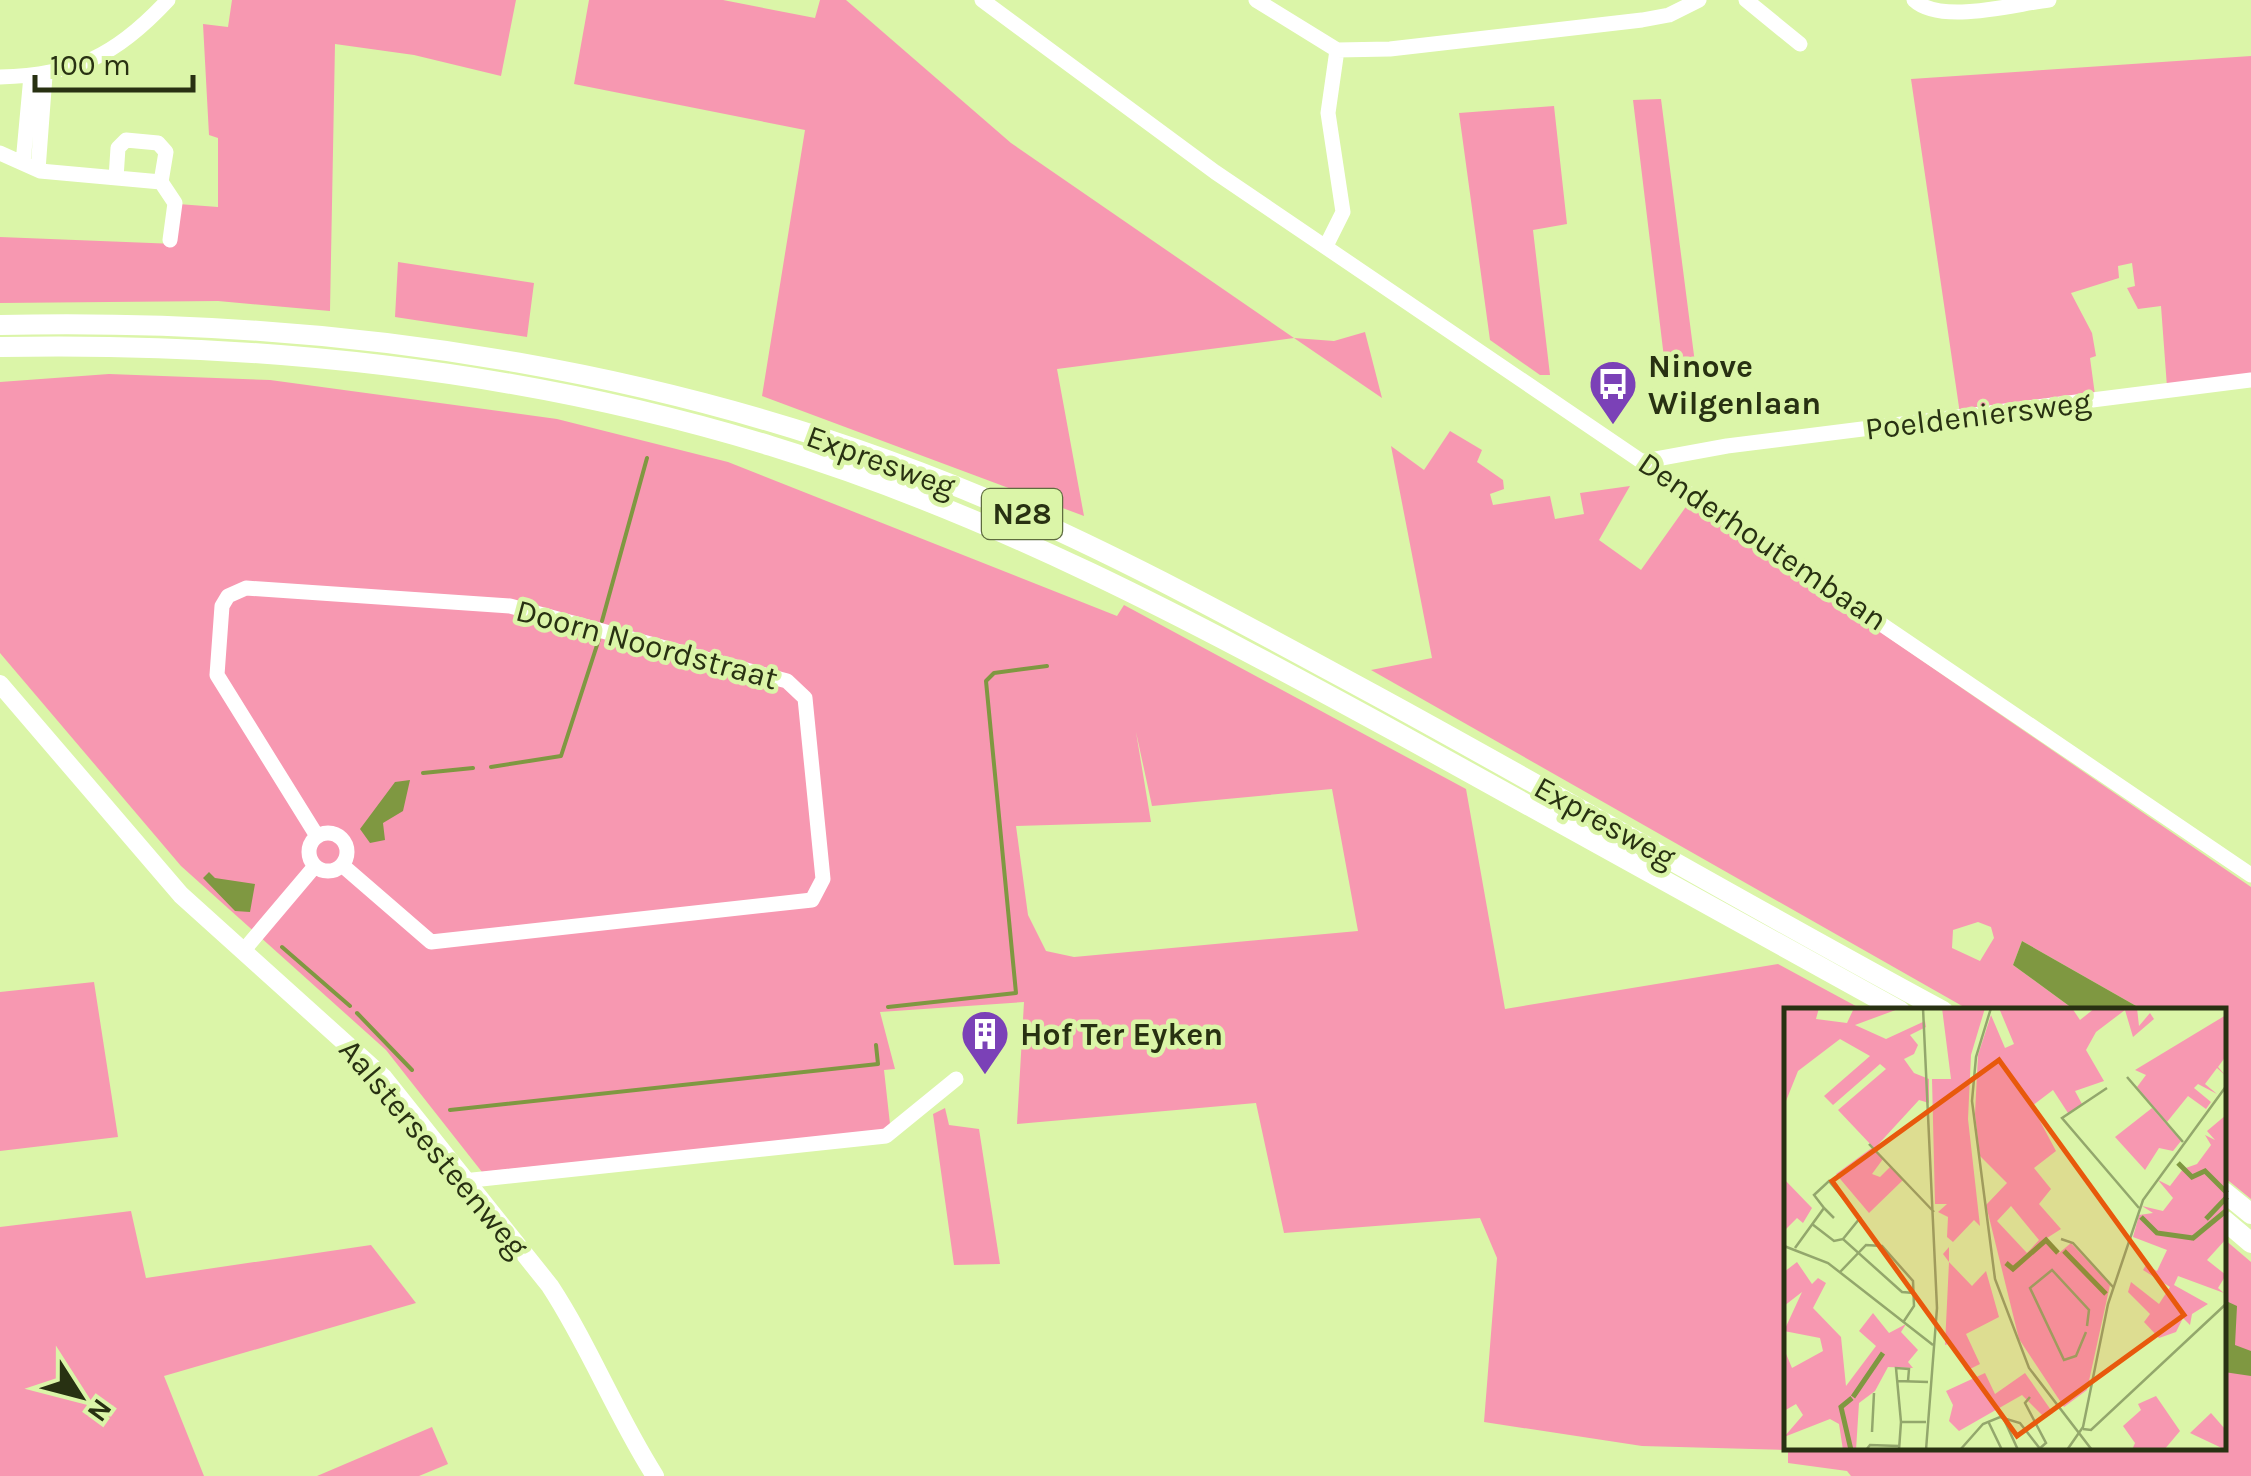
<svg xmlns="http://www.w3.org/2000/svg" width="2251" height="1476" font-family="Karla,sans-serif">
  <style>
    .green { fill: #f798b1; fill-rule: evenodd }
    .water { fill: #7f9841 }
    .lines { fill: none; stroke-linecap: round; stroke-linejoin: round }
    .stream { stroke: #7f9841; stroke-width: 4 }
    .minor { stroke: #fff; stroke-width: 15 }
    .major { stroke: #fff; stroke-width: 18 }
    .highway { stroke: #fff; stroke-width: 20 }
    .labels { text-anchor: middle; stroke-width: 9; stroke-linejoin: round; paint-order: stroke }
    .shield { fill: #dbf5a8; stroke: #5e6c3f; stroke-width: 2.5 }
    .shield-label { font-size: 30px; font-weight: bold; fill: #283112 }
    .poi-label { font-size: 32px; font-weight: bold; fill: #283112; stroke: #dbf5a8; text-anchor: start }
    .street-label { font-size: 32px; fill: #283112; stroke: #dbf5a8 }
    .inset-river { fill: none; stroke: #7f9841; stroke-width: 5 }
    .inset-road { fill: none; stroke: #93a76c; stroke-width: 2.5 }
    .view { fill: #e8590c; fill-opacity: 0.15; stroke: #e8590c; stroke-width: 5 }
    .inset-edge { fill: none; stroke: #283112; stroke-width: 5 }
  </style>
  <rect width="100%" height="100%" fill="#dbf5a8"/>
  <path class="green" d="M 232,0 L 516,0 L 501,76 L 414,55 L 335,44 L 330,311 L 218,301 L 0,303 L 0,237 L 176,244 L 178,204 L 218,207 L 218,138 L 209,135 L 203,24 L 228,27 Z
    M 589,0 L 723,0 L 815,18 L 820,0 L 846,0 L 1011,143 L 1294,338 L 1334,341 L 1365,332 L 1382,398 L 1294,338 L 1057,369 L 1084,516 L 762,396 L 805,130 L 574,84 Z
    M 2251,56 L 2251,375 L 2167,387 L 2161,306 L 2138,309 L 2127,288 L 2135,286 L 2132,263 L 2118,266 L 2119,278 L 2071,293 L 2092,333 L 2096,356 L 2090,358 L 2095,395 L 1960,414 L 1911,79 Z
    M 1661,99 L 1695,363 L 1665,366 L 1633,100 Z
    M 1554,106 L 1567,224 L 1533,230 L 1550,375 L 1540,375 L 1490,340 L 1459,113 Z
    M 398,262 L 534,283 L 527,337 L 395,317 Z
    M 109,374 L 270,380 L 557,419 L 728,462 L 1117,616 L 1124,605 L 1466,789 L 1505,1009 L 1778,964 L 1865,1011 L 1786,1011 L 1786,1448 L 2224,1448 L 2224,1239 L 2251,1262 L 2251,1476 L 1851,1476 L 1847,1471 L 1788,1463 L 1788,1450 L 1642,1446 L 1484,1422 L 1497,1258 L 1480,1218 L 1284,1233 L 1256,1103 L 1017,1124 L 1024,1002 L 880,1012 L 895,1069 L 884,1070 L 890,1124 L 881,1131 L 482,1172 L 386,1050 L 181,866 L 0,653 L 0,382 ZM 1136,732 L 1152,806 L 1332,789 L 1358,931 L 1074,957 L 1046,951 L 1028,915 L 1016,826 L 1151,822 Z
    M 1450,431 L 1482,450 L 1477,462 L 1503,480 L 1504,489 L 1490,494 L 1493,505 L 1550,496 L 1555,519 L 1584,514 L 1580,493 L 1630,486 L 1599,540 L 1641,570 L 1690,501 L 2251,887 L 2251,1199 L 2224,1177 L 2224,1011 L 2145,1011 L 2022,941 L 2013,965 L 2076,1011 L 1971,1011 L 1371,670 L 1432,658 L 1391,446 L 1424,470 ZM 1978,922 L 1991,927 L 1994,938 L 1980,961 L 1952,948 L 1953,930 Z
    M 94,982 L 118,1137 L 0,1151 L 0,992 Z
    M 945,1108 L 949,1125 L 979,1129 L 1000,1264 L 954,1265 L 933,1114 Z
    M 131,1211 L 146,1278 L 371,1245 L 416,1303 L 164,1376 L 204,1476 L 0,1476 L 0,1227 Z
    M 432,1427 L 448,1464 L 419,1476 L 317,1476 Z"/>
  <path class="water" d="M 410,780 L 403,811 L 383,823 L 385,840 L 370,843 L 360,829 L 395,782 Z
    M 209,872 L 215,878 L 255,884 L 250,912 L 235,911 L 203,878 Z
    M 2022,941 L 2145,1011 L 2076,1011 L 2013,965 Z
    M 2224,1300 L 2237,1306 L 2235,1345 L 2251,1351 L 2251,1376 L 2224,1372 Z"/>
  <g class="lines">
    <path class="stream" d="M 602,621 L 647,458
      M 491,767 L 561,756 L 599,639
      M 423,773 L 473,768
      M 282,947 L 350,1006
      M 888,1007 L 1016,993 L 986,681 L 994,673 L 1047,666
      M 357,1013 L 412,1070
      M 450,1110 L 878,1064 L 876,1045"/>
    <path class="minor" d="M 982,0 L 1215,172 L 2251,875
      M 1256,0 L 1337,50 L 1390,49 L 1642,20 L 1669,15 L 1699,0
      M 1746,0 L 1800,44
      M 1914,0 C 1941,25 2014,4 2049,0
      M 0,77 C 76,75 116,56 168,0
      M 0,153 L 40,171 L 161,182 L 175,203 L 170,240
      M 23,163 L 31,76
      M 38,170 L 45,76
      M 116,178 L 118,148 L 126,140 L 158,143 L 166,152 L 161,182
      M 1326,246 L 1343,212 L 1328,113 L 1337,50
      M 1645,461 L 1727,446 L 2251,380
      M309 852a19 19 0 1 1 38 0a19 19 0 1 1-38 0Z
      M 317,836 L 217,675 L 222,606 L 228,596 L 246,588 L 510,606 L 787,681 L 805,698 L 823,879 L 812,900 L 431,942 L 342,865
      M 244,950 L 315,866
      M 463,1181 L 886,1136 L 956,1079"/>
    <path class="major" d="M 0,684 L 181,895 L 384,1078 L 550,1286 C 590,1347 616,1415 655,1476"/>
    <path class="highway" d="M 0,325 C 346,317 698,371 1017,512 C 1139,566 1255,630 1373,694 C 1564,798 1752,908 1943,1011
      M 0,347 C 262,342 520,369 771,446 C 993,514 1193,621 1396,732 C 1564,825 1732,918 1900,1011
      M 2224,1192 L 2251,1214
      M 2224,1220 L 2251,1243"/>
  </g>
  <defs>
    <g id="bus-pin" transform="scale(2.5)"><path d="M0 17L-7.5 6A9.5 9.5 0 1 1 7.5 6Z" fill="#7b41b7" stroke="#dbf5a8"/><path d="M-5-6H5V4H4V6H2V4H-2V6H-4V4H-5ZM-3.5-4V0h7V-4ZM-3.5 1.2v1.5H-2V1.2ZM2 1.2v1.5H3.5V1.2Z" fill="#fff"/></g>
    <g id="building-pin" transform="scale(2.5)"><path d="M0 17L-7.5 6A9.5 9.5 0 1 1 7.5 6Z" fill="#7b41b7" stroke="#dbf5a8"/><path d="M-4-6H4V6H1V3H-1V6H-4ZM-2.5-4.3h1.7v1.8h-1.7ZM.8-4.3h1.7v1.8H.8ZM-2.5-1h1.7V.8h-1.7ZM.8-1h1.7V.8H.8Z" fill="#fff"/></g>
  </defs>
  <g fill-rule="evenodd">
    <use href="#bus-pin" x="1613" y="384"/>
    <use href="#building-pin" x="985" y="1034"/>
  </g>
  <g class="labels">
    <rect class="shield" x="982" y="489" width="80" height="50" rx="8"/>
    <g class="shield-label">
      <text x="1022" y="524">N28</text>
    </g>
    <g class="poi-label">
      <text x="1648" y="377">Ninove<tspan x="1648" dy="37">Wilgenlaan</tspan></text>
      <text x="1020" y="1045">Hof Ter Eyken</text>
    </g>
    <g class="street-label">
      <text transform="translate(1978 415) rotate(-7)" y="11">Poeldeniersweg</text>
      <text transform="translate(881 461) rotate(20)" y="11">Expresweg</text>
      <text transform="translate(1763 541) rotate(34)" y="11">Denderhoutembaan</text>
      <text transform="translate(647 644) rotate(15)" y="11">Doorn Noordstraat</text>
      <text transform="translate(1605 822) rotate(29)" y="11">Expresweg</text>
      <text transform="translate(434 1148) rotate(50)" y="11">Aalstersesteenweg</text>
    </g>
  </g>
  <g transform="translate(1784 1008)">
    <rect width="442" height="442" fill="#dbf5a8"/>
    <path d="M 0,0 L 35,0 L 32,11 L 63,15 L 70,0 L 117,0 L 71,17 L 102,31 L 141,13 L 142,19 L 126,27 L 134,37 L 130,46 L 120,51 L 130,65 L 145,71 L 145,95 L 135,92 L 90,141 L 99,151 L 88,166 L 96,169 L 106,159 L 119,172 L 85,205 L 52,166 L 89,139 L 54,102 L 102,61 L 96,56 L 49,97 L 40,88 L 86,48 L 56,31 L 14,63 L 0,98 ZM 158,0 L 201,0 L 187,47 L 184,111 L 196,218 L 190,212 L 169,234 L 163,229 L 164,209 L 154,204 L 163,196 L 151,196 L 148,71 L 167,71 ZM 215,0 L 288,0 L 296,12 L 311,0 L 353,0 L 355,18 L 366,5 L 370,11 L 349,29 L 341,2 L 312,24 L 302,42 L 320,73 L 291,83 L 298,96 L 284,105 L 269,82 L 248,98 L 272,143 L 250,160 L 267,181 L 255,196 L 277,221 L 263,230 L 275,245 L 287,235 L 326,277 L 303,382 L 280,399 L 235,331 L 202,197 L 223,175 L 196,148 L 191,106 L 194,47 L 207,7 L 221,40 L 230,36 ZM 227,198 L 255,232 L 243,245 L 213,213 ZM 442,7 L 442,48 L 434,59 L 442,68 L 433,60 L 421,76 L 433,86 L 414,76 L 410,80 L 427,94 L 422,101 L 404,88 L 383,114 L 353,79 L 362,67 L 351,62 ZM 368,100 L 397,133 L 389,143 L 375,140 L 361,162 L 331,129 ZM 442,107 L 442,231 L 423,252 L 442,267 L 434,280 L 440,285 L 394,268 L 390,277 L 424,296 L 408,306 L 406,317 L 399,310 L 392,324 L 375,330 L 360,314 L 366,306 L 344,284 L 347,274 L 375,296 L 386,279 L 359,262 L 362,257 L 373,263 L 383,242 L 349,229 L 355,207 L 369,205 L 358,198 L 379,203 L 389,190 L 374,172 L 386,178 L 399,161 L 413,156 L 427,137 L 421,127 L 431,132 L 423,123 ZM 0,171 L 28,200 L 19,215 L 13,210 L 0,223 ZM 165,239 L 165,254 L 188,278 L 202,263 L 215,309 L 182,326 L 196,356 L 182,363 L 168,335 L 161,337 L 165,254 L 159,246 ZM 13,254 L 28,276 L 34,270 L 42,275 L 29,300 L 57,329 L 62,378 L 92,338 L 75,323 L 89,305 L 105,325 L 122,316 L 117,324 L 134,342 L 124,354 L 129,360 L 104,359 L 91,383 L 75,395 L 72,442 L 59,442 L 55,416 L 46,411 L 0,429 L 19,407 L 12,396 L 0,403 L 0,341 L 8,360 L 39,343 L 36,330 L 0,323 L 18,284 L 0,298 L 0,264 ZM 201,365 L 211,386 L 241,365 L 269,405 L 261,410 L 238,387 L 175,423 L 165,413 L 169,397 L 162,383 ZM 372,388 L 396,423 L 380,442 L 348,442 L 351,435 L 339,418 L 357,402 L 354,396 ZM 427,405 L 441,421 L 442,442 L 406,425 Z" fill="#f798b1" fill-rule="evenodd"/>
    <path class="inset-river" d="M 394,155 L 408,169 L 421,163 L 443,185M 357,209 L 373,225 L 409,230 L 443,202M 422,211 L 443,189M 280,243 L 322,286M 222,255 L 229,261 L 262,232 L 274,245M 69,389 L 99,345M 67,442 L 57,399 L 68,390"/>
    <path class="inset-road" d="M 139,0 L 153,300 L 142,442M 207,0 L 192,49 L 188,93 L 211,271 L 245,360 L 308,442M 343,69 L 399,134M 323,80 L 278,110 L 355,200M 85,136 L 150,204M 40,200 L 30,187 L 45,173 L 76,210 L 59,231M 28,216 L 50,233 L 59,231 L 118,284 L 130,285M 277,231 L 289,235 L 329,279M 0,238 L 44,255 L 149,337M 11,240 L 40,200 L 50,210M 56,264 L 82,237 L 98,238 L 129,273 L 130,298 L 120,313M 302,324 L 292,348 L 280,352 L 246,280 L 268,262 L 305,302 L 303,318M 113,373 L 144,374M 246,389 L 241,395 L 262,435 L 254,442M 219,409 L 234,442M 204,413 L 218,442M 117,414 L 112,360 L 125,361 L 124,373M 299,421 L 307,422 L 443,295M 88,424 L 90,385M 82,442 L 86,437 L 115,438M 115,442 L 117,414 L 142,414M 176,442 L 199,416 L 216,409 L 236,415 L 257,442M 283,442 L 299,419 L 324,296 L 359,192 L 443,77"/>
    <path class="view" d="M 215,52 L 400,307 L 233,428 L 48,173 Z"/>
    <rect width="442" height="442" class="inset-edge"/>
  </g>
  <g transform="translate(80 1396) rotate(126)" stroke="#dbf5a8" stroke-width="8" paint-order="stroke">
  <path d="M0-8L18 38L0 25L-18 38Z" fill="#283112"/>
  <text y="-15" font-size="28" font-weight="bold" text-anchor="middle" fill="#283112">N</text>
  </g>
  <path d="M35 75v15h158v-15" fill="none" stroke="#283112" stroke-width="5"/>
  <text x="50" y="75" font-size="30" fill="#283112" stroke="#dbf5a8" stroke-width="8" paint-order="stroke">100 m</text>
</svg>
